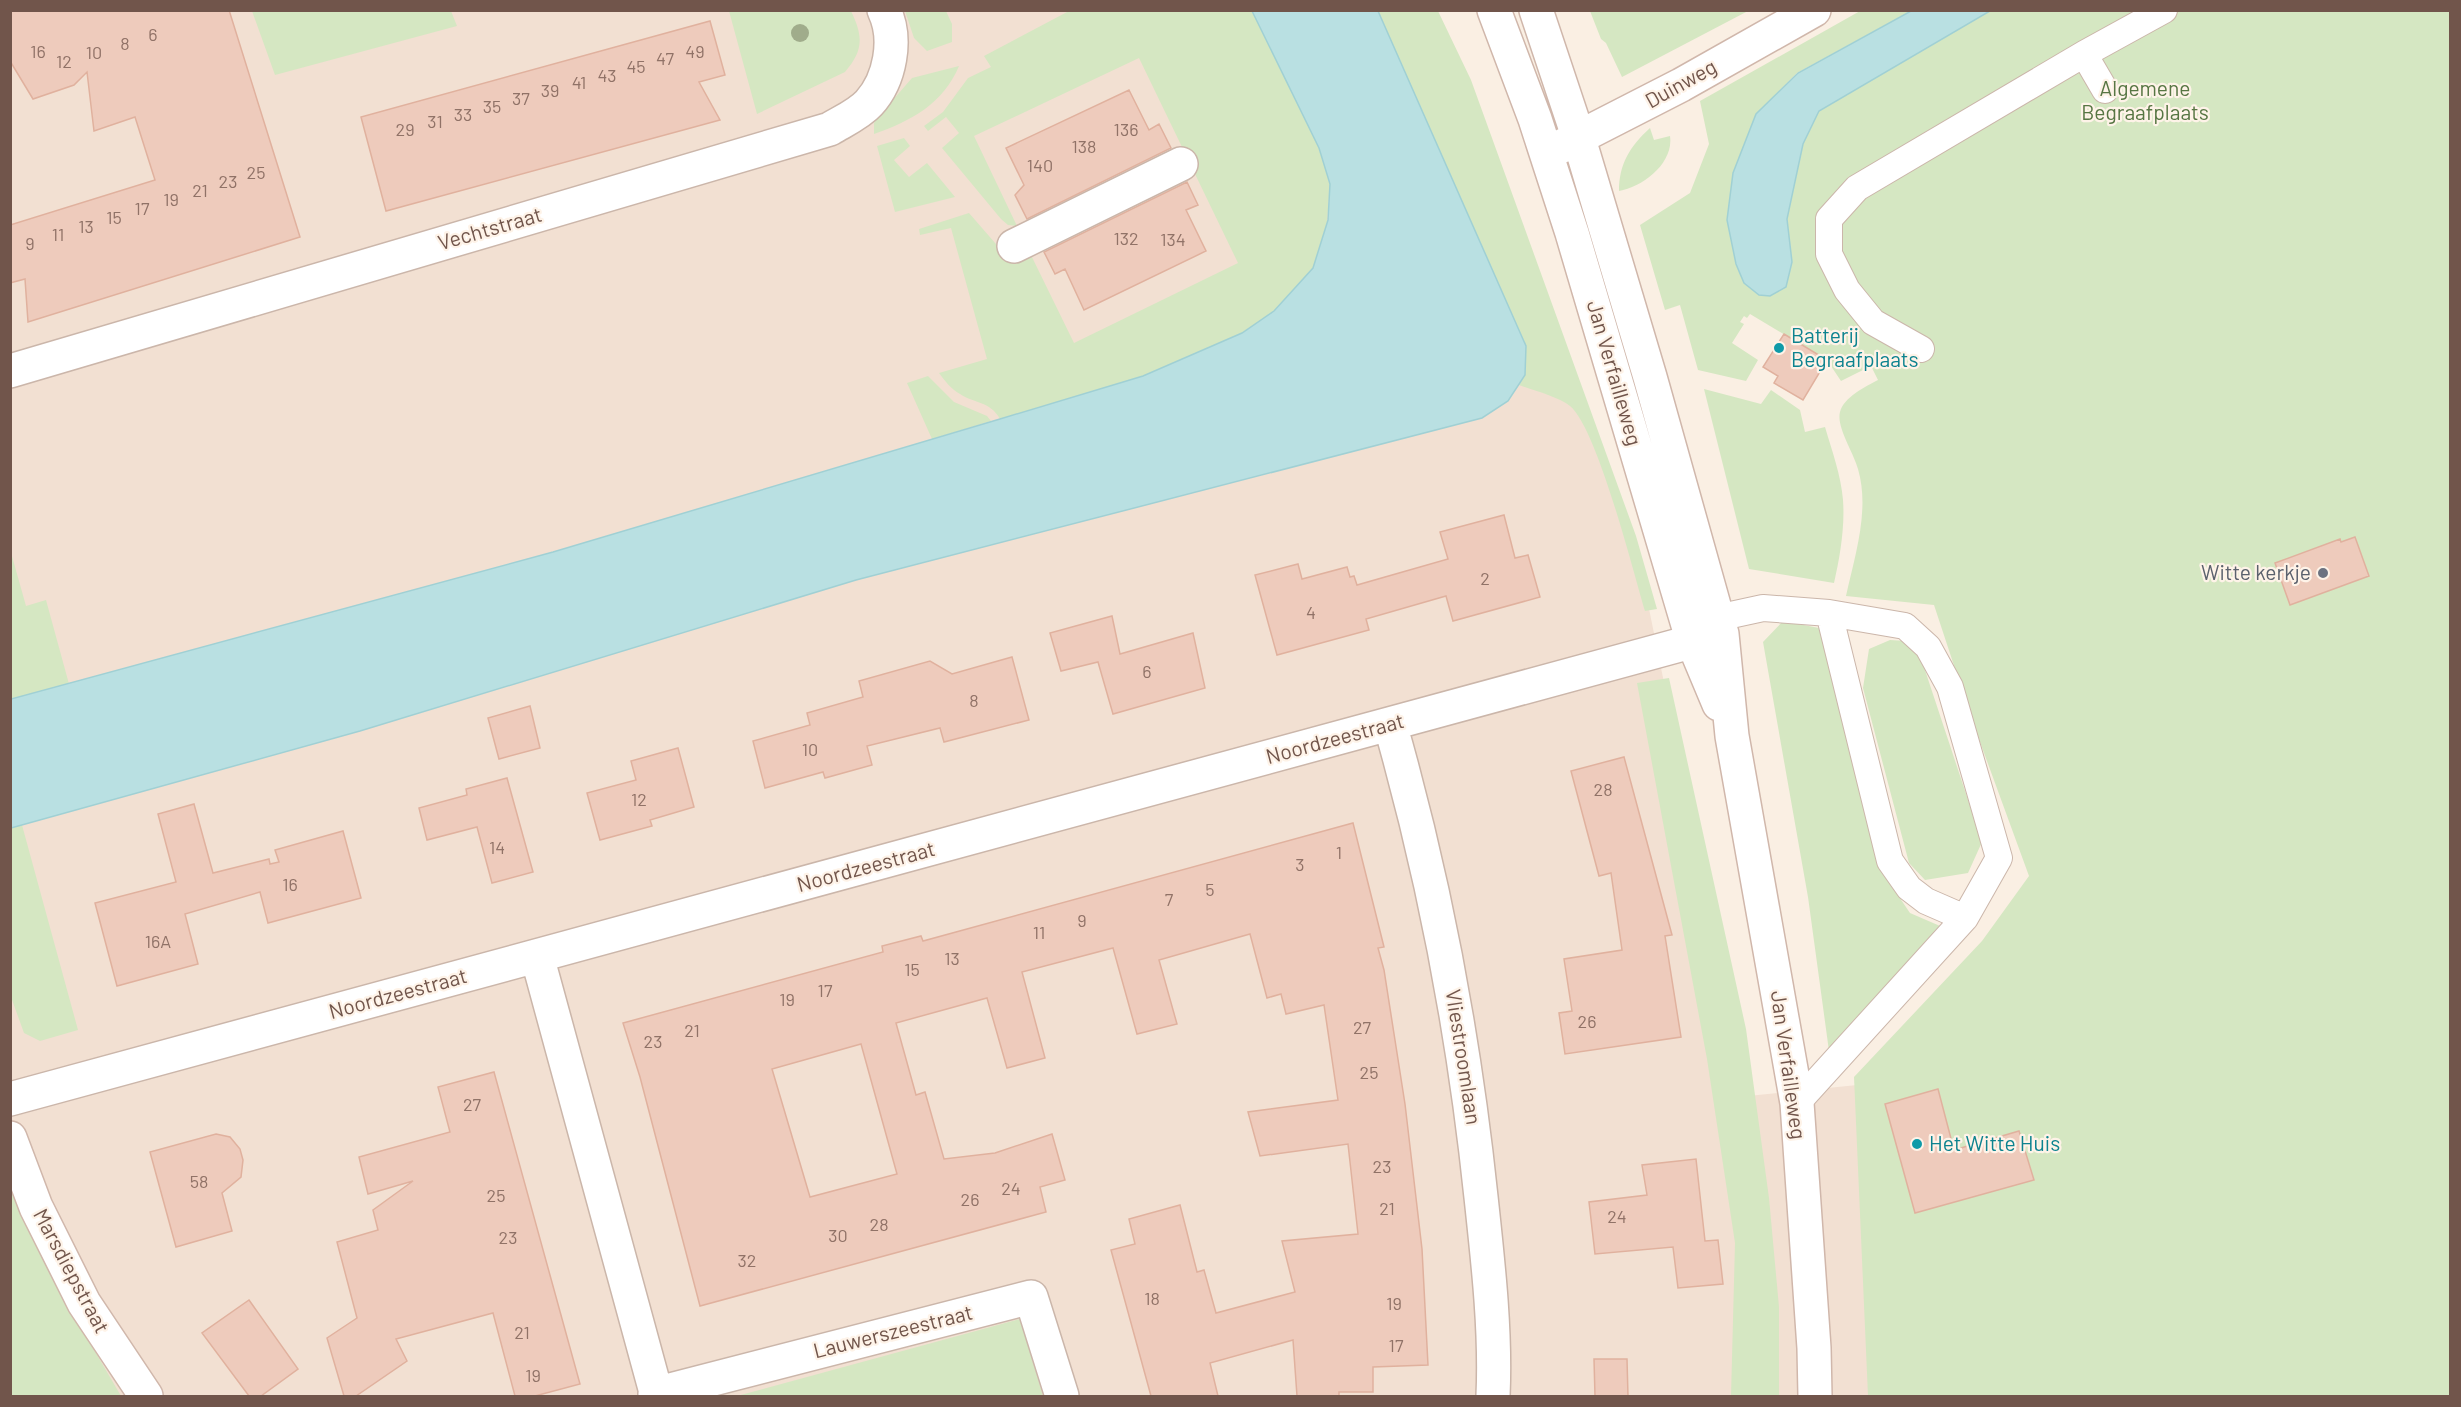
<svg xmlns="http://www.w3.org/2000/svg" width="2461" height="1407" font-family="Barlow,sans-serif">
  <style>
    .residential { fill: #f2e0d2 }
    .green { fill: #d5e7c2 }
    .water { fill: #b9e0e2; stroke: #a0d0d4; stroke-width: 1.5 }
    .building { fill: #eecbbc; stroke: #e0b19e; stroke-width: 1.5; fill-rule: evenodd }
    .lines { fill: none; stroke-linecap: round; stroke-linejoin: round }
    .lane-casing { stroke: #cbb6aa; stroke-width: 28 }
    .street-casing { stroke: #cbb6aa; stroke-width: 36 }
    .secondary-casing { stroke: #d0b7ab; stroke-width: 36 }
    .lane { stroke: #fff; stroke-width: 26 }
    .street { stroke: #fff; stroke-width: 33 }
    .secondary { stroke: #fff; stroke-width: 33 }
    .tree { fill: #a0ac8b }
    .culture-dot { fill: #0f9aa8; stroke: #fef3e8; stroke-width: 2 }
    .worship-dot { fill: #6b7280; stroke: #fef3e8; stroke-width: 2 }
    .labels { text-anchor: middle; stroke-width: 4.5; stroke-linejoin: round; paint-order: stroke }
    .number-label { font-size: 18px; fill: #907267 }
    .street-label { font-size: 21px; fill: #71554b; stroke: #fef3e8 }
    .park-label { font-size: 21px; fill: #577643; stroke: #fef3e8 }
    .culture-label { font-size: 21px; fill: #0d838f; stroke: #fef3e8; text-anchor: start }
    .worship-label { font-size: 21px; fill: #5b616d; stroke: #fef3e8; text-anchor: end }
  </style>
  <rect width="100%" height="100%" fill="#faefe3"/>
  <path class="residential" d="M 10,11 L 1349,11 L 1511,369 L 1584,409 L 1646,594 L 1748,1096 L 1877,1083 L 1943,1396 L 11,1396 Z"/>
  <path class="green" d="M 252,11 L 451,11 L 457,26 L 275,75 Z
    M 729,11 L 851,11 C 863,36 864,50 845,72 L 757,114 Z
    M 905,11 L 946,11 L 952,24 L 952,42 L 927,51 L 914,38 Z
    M 1069,11 L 1252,11 L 1319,148 L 1330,184 L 1327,222 L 1313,268 L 1274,311 L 1242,333 L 1143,376 L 1000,419 C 990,401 975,404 960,394 C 951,389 945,381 939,373 L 987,359 L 951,228 L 920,235 L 919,229 L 969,213 L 1009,259 L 1029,251 L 1074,343 L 1238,263 L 1139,58 L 974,136 L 1017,226 L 1008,225 L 1001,219 L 942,148 L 959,133 L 946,117 L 928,131 L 924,126 L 943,112 L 968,78 L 991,67 L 984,56 Z
    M 1378,11 L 1438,11 L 1471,80 L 1636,536 L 1657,609 L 1645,611 C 1633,571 1597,428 1570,406 C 1559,397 1533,390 1519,385 L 1525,375 Z
    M 1590,11 L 1748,11 L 1622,77 L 1606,43 L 1601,39 Z
    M 1860,11 L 1911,11 L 1797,73 L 1756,114 L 1727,219 L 1736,264 L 1744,283 L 1792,262 L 1787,219 L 1803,144 L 1819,111 L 1990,11 L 2450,11 L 2450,1396 L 1868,1396 L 1854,1077 L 1982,941 L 2029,876 L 1972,720 L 1934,605 L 1846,596 C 1855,555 1870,510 1858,469 C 1854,453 1836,427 1840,412 C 1844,397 1865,387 1878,380 L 1871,366 L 1841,381 L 1827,360 L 1750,314 L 1747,318 L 1744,316 L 1740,322 L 1744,324 L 1732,343 L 1758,360 L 1746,381 L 1698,370 L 1680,305 L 1665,310 L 1640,225 L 1690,193 L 1709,144 L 1700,101 Z
    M 959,66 C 943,104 911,121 874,134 L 874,123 L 878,117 L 912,78 Z
    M 1650,128 L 1654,140 L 1670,136 C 1674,163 1643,187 1619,191 C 1619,164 1630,146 1650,128 Z
    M 904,138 L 910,146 L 894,160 L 909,177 L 927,163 L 955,197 L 895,212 L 877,146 Z
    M 928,376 L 954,402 L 987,416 L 991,421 L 932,439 L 907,383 Z
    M 1704,389 L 1761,404 L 1771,390 L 1800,410 L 1805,432 L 1825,427 C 1832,451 1841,475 1843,500 C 1845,527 1840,557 1834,583 L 1749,569 Z
    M 10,549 L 26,606 L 46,600 L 69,684 L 11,699 Z
    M 1783,621 L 1819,628 L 1887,879 L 1910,913 L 1947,929 L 1829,1051 L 1808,897 L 1763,642 Z
    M 1890,640 L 1906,641 L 1919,652 L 1982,842 L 1968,873 L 1925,880 L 1909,863 L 1863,688 L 1869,649 Z
    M 1669,678 L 1746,1029 L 1769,1198 L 1779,1307 L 1779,1396 L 1731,1396 L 1735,1243 L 1707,1059 L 1637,683 Z
    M 22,825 L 78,1030 L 40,1041 L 24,1033 L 11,997 L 11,828 Z
    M 10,1163 L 51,1276 L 121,1396 L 11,1396 Z
    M 1020,1319 L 1043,1396 L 737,1396 Z"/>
  <path class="water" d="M 1252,11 L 1378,11 L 1526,346 L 1525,375 L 1508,401 L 1482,418 L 856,580 L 360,731 L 11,828 L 11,699 L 553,552 L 1000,419 L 1143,376 L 1242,333 L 1274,311 L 1313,268 L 1328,220 L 1330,184 L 1319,148 Z
    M 1911,11 L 1990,11 L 1819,111 L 1803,144 L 1787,219 L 1792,262 L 1786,287 L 1770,296 L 1759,295 L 1744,283 L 1736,264 L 1727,220 L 1733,173 L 1756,114 L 1798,73 Z"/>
  <path class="building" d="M 10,10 L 229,10 L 300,237 L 28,322 L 25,279 L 10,283 L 10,225 L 155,180 L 135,117 L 94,131 L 87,72 L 74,85 L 33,99 L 10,61 Z
    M 710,21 L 725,75 L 699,82 L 720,120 L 386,211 L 361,117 Z
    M 1129,90 L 1149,130 L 1159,124 L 1171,148 L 1027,219 L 1015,195 L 1024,185 L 1006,148 Z
    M 1187,182 L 1198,205 L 1186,210 L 1206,251 L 1084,310 L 1065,269 L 1055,274 L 1044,252 Z
    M 1784,334 L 1827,360 L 1803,400 L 1774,383 L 1778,376 L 1763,367 Z
    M 1504,515 L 1515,558 L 1528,555 L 1540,597 L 1453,621 L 1446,596 L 1366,619 L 1369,630 L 1277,655 L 1255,575 L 1298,564 L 1302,579 L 1347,567 L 1350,577 L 1354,576 L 1357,585 L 1448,559 L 1440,532 Z
    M 2355,537 L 2369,576 L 2290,605 L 2275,563 L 2340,539 L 2341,542 Z
    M 1112,616 L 1120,654 L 1193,633 L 1205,688 L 1113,714 L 1098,662 L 1061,671 L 1050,633 Z
    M 1012,657 L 1029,720 L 944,742 L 940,728 L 867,746 L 872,765 L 825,778 L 823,772 L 765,788 L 753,741 L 810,725 L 807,713 L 863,697 L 859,681 L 930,661 L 952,674 Z
    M 530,706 L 540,748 L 499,759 L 488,718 Z
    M 678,748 L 694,807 L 650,820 L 652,826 L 600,840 L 587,793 L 636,780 L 631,761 Z
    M 1624,757 L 1672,935 L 1665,936 L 1681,1037 L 1565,1054 L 1559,1013 L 1572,1011 L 1564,959 L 1622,950 L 1611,873 L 1599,876 L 1571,771 Z
    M 507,778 L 533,872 L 492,883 L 477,827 L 427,840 L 419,808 L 467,795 L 466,789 Z
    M 194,804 L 213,873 L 269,859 L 270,864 L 279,862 L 275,850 L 343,831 L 361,898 L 268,923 L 260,892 L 185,914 L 198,964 L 117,986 L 95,903 L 176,882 L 158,814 Z
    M 1353,823 L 1384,947 L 1378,948 L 1384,970 L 1405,1104 L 1422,1249 L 1428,1365 L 1373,1367 L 1373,1392 L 1339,1392 L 1339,1396 L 1297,1396 L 1293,1340 L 1210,1363 L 1218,1396 L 1151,1396 L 1111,1250 L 1135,1244 L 1129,1219 L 1180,1205 L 1197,1272 L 1204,1270 L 1216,1313 L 1295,1292 L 1282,1241 L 1358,1234 L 1348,1144 L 1260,1156 L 1248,1112 L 1338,1100 L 1324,1005 L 1286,1014 L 1281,994 L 1267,998 L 1250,934 L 1159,960 L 1177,1024 L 1137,1034 L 1113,948 L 1022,972 L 1045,1058 L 1007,1068 L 987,998 L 896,1023 L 916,1095 L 925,1092 L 944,1159 L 995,1153 L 1052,1134 L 1065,1180 L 1040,1187 L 1046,1212 L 700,1306 L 640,1077 L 623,1023 L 883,952 L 882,946 L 921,936 L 923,941 ZM 861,1044 L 897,1174 L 810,1197 L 772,1069 Z
    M 494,1072 L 580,1384 L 535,1396 L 515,1396 L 493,1313 L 396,1339 L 407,1361 L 356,1396 L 344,1396 L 327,1338 L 357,1318 L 337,1242 L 378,1230 L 373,1210 L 413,1181 L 368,1194 L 359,1157 L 450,1132 L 438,1087 Z
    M 1938,1089 L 1954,1150 L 2019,1131 L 2034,1180 L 1915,1213 L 1885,1104 Z
    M 216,1134 L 230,1137 L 240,1149 L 243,1160 L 241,1177 L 222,1193 L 232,1231 L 176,1247 L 150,1152 Z
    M 1696,1159 L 1705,1241 L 1718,1240 L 1723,1284 L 1678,1288 L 1673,1247 L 1595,1254 L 1589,1202 L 1647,1195 L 1642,1165 Z
    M 249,1300 L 298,1369 L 261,1396 L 249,1396 L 202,1333 Z
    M 1594,1359 L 1627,1359 L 1628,1396 L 1595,1396 Z"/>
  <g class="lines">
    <g class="lane-casing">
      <path id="lane" d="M 2084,54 L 2105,90
        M 1921,349 L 1873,322 L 1847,290 L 1829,254 L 1829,219 L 1857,188 L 2084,54 L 2164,10
        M 1829,613 L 1890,861 L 1909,888 L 1926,901 L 1965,918
        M 1717,618 L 1763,608 L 1829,613 L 1905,626 L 1928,647 L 1950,687 L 1999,858 L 1965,918 L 1797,1103"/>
    </g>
    <g class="street-casing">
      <path id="street" d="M 1014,246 L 1181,164
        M 10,371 L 830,129 C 843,121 859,114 869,103 C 890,80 898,39 884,10
        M 1390,724 C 1435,881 1464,1035 1481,1197 C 1488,1262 1496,1331 1493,1396
        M 537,956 L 657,1396
        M 10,1099 L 1720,634
        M 655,1394 L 1031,1297 L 1062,1396"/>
    </g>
    <g class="secondary-casing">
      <path id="secondary" d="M 1494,10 L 1535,119 L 1572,233 L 1693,642 L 1719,704
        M 1536,10 L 1579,139 L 1650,377 L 1722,634 L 1732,736 L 1797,1103 L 1814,1348 L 1815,1396
        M 1560,147 L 1681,85 L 1814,10
        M 10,1138 L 36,1207 L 84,1303 L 146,1396"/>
    </g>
    <use href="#lane" class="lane"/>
    <use href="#street" class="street"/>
    <use href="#secondary" class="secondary"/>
  </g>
  <circle class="tree" cx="800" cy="33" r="9"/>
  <g class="culture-dot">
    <circle cx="1779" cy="348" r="6"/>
    <circle cx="1917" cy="1144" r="6"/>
  </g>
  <circle class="worship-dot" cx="2323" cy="573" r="6"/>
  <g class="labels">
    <g class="number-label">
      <text x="153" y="41">6</text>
      <text x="125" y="50">8</text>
      <text x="38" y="58">16</text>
      <text x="695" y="58">49</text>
      <text x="94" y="59">10</text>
      <text x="665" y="65">47</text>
      <text x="64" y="68">12</text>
      <text x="636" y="73">45</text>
      <text x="607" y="82">43</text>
      <text x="579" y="89">41</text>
      <text x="550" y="97">39</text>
      <text x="521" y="105">37</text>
      <text x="492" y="113">35</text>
      <text x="463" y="121">33</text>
      <text x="435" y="128">31</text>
      <text x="405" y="136">29</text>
      <text x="1126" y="136">136</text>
      <text x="1084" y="153">138</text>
      <text x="1040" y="172">140</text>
      <text x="256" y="179">25</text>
      <text x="228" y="188">23</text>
      <text x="200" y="197">21</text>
      <text x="171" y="206">19</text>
      <text x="142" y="215">17</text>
      <text x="114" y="224">15</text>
      <text x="86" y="233">13</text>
      <text x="58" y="241">11</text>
      <text x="1126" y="245">132</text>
      <text x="1173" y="246">134</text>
      <text x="30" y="250">9</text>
      <text x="1485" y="585">2</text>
      <text x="1311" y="619">4</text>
      <text x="1147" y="678">6</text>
      <text x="974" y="707">8</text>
      <text x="810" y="756">10</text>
      <text x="1603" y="796">28</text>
      <text x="639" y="806">12</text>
      <text x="497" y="854">14</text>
      <text x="1339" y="859">1</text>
      <text x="1300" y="871">3</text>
      <text x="290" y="891">16</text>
      <text x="1210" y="896">5</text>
      <text x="1169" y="906">7</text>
      <text x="1082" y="927">9</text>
      <text x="1039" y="939">11</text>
      <text x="158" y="948">16A</text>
      <text x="952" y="965">13</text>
      <text x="912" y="976">15</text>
      <text x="825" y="997">17</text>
      <text x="787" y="1006">19</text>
      <text x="1587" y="1028">26</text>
      <text x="1362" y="1034">27</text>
      <text x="692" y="1037">21</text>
      <text x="653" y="1048">23</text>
      <text x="1369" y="1079">25</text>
      <text x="472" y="1111">27</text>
      <text x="1382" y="1173">23</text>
      <text x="199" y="1188">58</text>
      <text x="1011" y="1195">24</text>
      <text x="496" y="1202">25</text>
      <text x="970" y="1206">26</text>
      <text x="1387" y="1215">21</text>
      <text x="1617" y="1223">24</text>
      <text x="879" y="1231">28</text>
      <text x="838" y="1242">30</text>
      <text x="508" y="1244">23</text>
      <text x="747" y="1267">32</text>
      <text x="1152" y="1305">18</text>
      <text x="1394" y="1310">19</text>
      <text x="522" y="1339">21</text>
      <text x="1396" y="1352">17</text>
      <text x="533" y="1382">19</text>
    </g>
    <g class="street-label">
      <text transform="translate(1681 84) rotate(-29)" y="7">Duinweg</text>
      <text transform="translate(490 229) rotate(-16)" y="7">Vechtstraat</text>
      <text transform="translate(1614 373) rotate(74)" y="7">Jan Verfailleweg</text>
      <text transform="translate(1335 739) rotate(-15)" y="7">Noordzeestraat</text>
      <text transform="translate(866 867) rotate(-15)" y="7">Noordzeestraat</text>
      <text transform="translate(398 994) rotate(-15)" y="7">Noordzeestraat</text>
      <text transform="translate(1463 1057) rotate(81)" y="7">Vliestroomlaan</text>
      <text transform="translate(1788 1065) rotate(82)" y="7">Jan Verfailleweg</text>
      <text transform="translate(71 1271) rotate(62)" y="7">Marsdiepstraat</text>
      <text transform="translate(893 1332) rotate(-14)" y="7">Lauwerszeestraat</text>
    </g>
    <g class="park-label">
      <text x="2145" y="96">Algemene<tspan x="2145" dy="24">Begraafplaats</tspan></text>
    </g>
    <g class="culture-label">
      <text x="1791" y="343">Batterij<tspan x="1791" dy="24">Begraafplaats</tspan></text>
      <text x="1929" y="1151">Het Witte Huis</text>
    </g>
    <g class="worship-label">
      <text x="2311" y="580">Witte kerkje</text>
    </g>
  </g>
  <rect width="2461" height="1407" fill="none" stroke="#71554b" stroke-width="24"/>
</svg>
